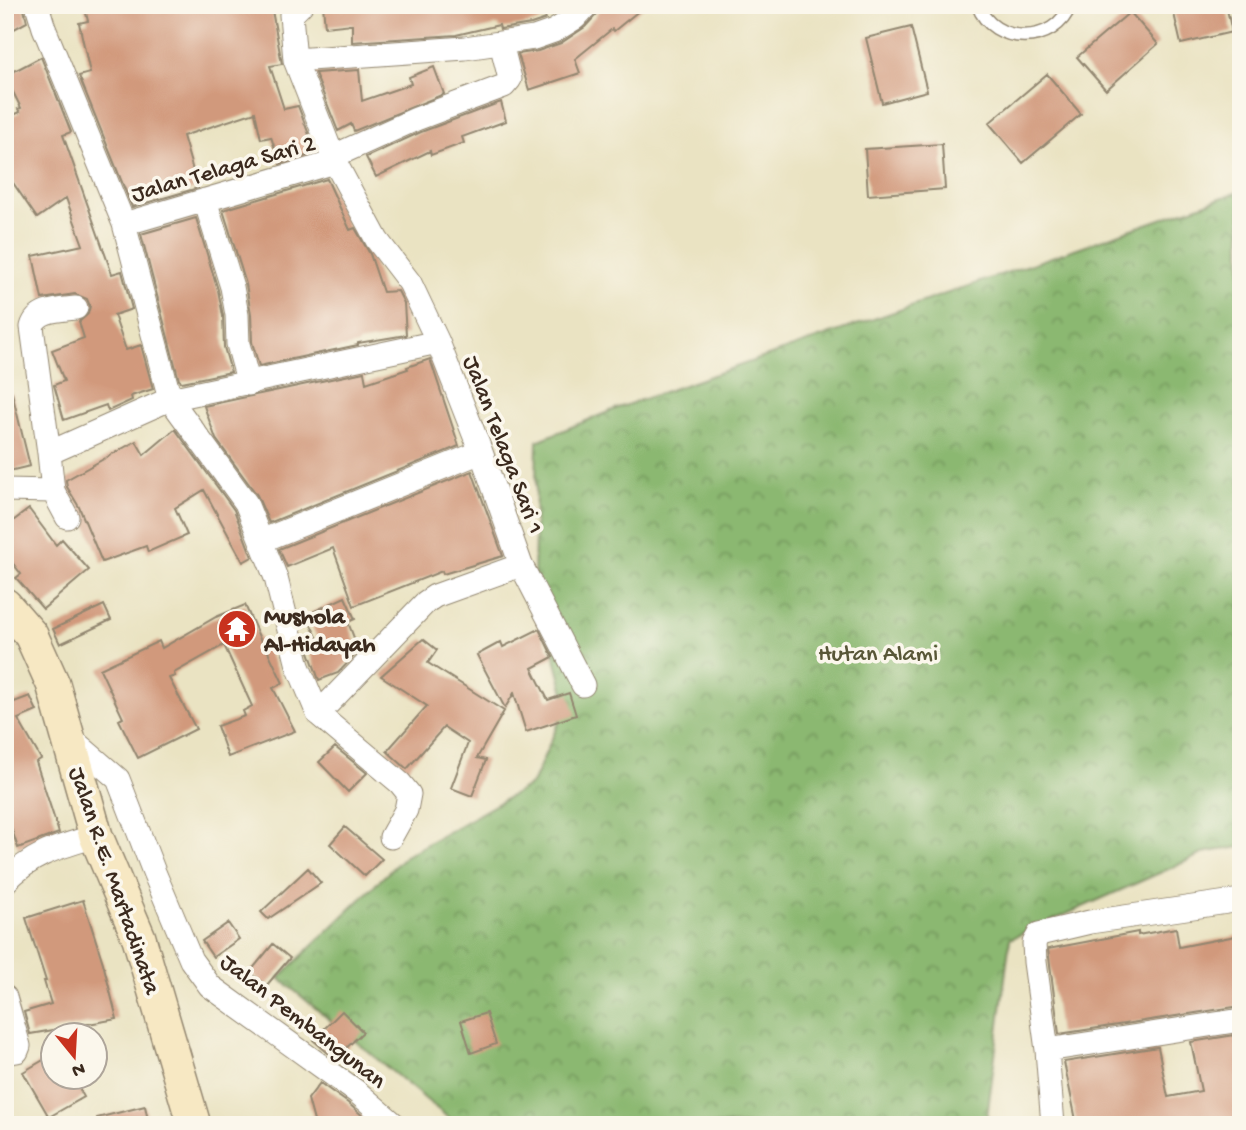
<svg xmlns="http://www.w3.org/2000/svg" width="1246" height="1130" font-family="'Gochi Hand',sans-serif">
  <style>
    .forest { fill: url(#forest-crowns); stroke: #637148; stroke-width: 2 }
    .building { fill: #d1997b }
    .lines { fill: none; stroke-linecap: round; stroke-linejoin: round }
    .lane-casing { stroke: #928670; stroke-width: 15 }
    .street-casing { stroke: #928670; stroke-width: 25 }
    .secondary-casing { stroke: #928670; stroke-width: 36 }
    .lane { stroke: #fff; stroke-width: 12 }
    .street { stroke: #fff; stroke-width: 23 }
    .secondary { stroke: #f7e8c3; stroke-width: 33 }
    .labels { text-anchor: middle; stroke-width: 7; stroke-linejoin: round; paint-order: stroke }
    .street-label { font-size: 24px; fill: #3b2a1e; stroke: #fbf7ec }
    .poi-label { font-size: 24px; font-weight: bold; fill: #3b2a1e; stroke: #fbf7ec; text-anchor: start }
    .park-label { font-size: 24px; fill: #585637; stroke: #fbf7ec }
  </style>
  <defs>
    <pattern id="forest-crowns" width="20" height="18" patternUnits="userSpaceOnUse" patternTransform="scale(1.75)"><rect width="20" height="18" fill="#8bb871"/><path d="M2 6a3 3 0 1 1 6 0M12 15a3 3 0 1 1 6 0" fill="none" stroke="#73965c"/></pattern>
  </defs>
  <rect width="100%" height="100%" fill="#fbf7ec"/>
  <filter id="ink" filterUnits="userSpaceOnUse"><feTurbulence type="fractalNoise" baseFrequency=".0143" numOctaves="2"/><feDisplacementMap in="SourceGraphic" scale="14" xChannelSelector="R" yChannelSelector="G"/><feConvolveMatrix kernelMatrix="1 2 1 2 8 2 1 2 1" color-interpolation-filters="sRGB"/></filter>
  <filter id="wash" filterUnits="userSpaceOnUse"><feTurbulence type="fractalNoise" baseFrequency=".00686" numOctaves="4" result="noise"/><feDisplacementMap in="SourceGraphic" scale="28" xChannelSelector="R" yChannelSelector="G"/><feGaussianBlur stdDeviation="1.57" result="paint"/><feColorMatrix in="noise" values="0 0 0 0 0 0 0 0 0 0 0 0 0 0 0 0 0 1.4 0 .05"/><feComposite in="paint" operator="in"/></filter>
  <g filter="url(#wash)">
    <rect width="100%" height="100%" fill="#eae3c2"/>
    <path class="forest" d="M 1241,191 L 1241,847 L 1207,852 L 1010,939 L 986,1125 L 457,1125 L 279,978 L 404,857 L 532,784 L 567,704 L 534,579 L 537,441 L 618,408 Z"/>
    <g id="blocks">
      <path class="building" d="M 5,5 L 23,5 L 27,22 L 5,34 Z
        M 84,5 L 156,5 L 158,10 L 195,5 L 271,5 L 282,64 L 270,66 L 284,109 L 298,106 L 316,153 L 280,164 L 271,137 L 261,139 L 255,112 L 183,136 L 198,188 L 132,207 L 79,76 L 90,73 L 79,23 L 88,21 Z
        M 323,5 L 405,5 L 406,10 L 441,5 L 519,5 L 520,13 L 542,6 L 546,19 L 531,24 L 500,29 L 499,25 L 456,35 L 352,42 L 352,24 L 325,27 Z
        M 601,5 L 646,5 L 614,31 L 612,29 L 575,59 L 580,73 L 529,90 L 518,54 L 538,51 L 561,43 L 585,27 L 597,14 Z
        M 1172,5 L 1226,5 L 1232,32 L 1181,44 Z
        M 1130,12 L 1158,44 L 1106,90 L 1077,57 Z
        M 911,27 L 927,91 L 882,103 L 866,38 Z
        M 41,57 L 71,132 L 63,135 L 112,274 L 122,271 L 132,309 L 114,315 L 126,350 L 141,345 L 153,389 L 131,396 L 132,400 L 108,411 L 106,405 L 64,420 L 54,385 L 64,381 L 52,350 L 84,338 L 79,322 L 88,314 L 90,306 L 87,299 L 75,294 L 42,299 L 33,256 L 83,245 L 66,198 L 37,218 L 5,171 L 5,119 L 20,112 L 18,109 L 21,108 L 5,76 Z
        M 434,67 L 444,94 L 354,131 L 351,124 L 338,131 L 315,73 L 359,70 L 362,101 L 411,84 L 409,77 Z
        M 1047,74 L 1081,114 L 1023,163 L 989,123 Z
        M 501,102 L 506,121 L 462,137 L 464,143 L 431,155 L 430,151 L 376,177 L 366,157 L 421,132 Z
        M 942,144 L 945,189 L 868,195 L 865,149 Z
        M 327,179 L 350,230 L 355,228 L 370,254 L 383,292 L 398,291 L 404,303 L 406,335 L 358,343 L 358,345 L 259,366 L 252,342 L 251,314 L 246,284 L 223,210 Z
        M 196,218 L 218,290 L 223,316 L 224,347 L 231,372 L 182,382 L 179,380 L 141,234 Z
        M 430,359 L 459,446 L 269,523 L 257,495 L 216,439 L 204,406 L 364,372 L 366,383 L 408,369 L 407,367 Z
        M 12,393 L 30,466 L 5,472 L 5,394 Z
        M 175,429 L 234,510 L 252,557 L 243,562 L 204,490 L 175,508 L 187,535 L 148,552 L 146,546 L 102,562 L 79,507 L 67,487 L 66,480 L 136,441 L 144,455 Z
        M 472,471 L 503,556 L 443,574 L 442,571 L 354,606 L 333,548 L 287,567 L 279,549 Z
        M 29,509 L 56,545 L 62,539 L 89,570 L 43,609 L 16,578 L 21,574 L 5,553 L 5,527 Z
        M 345,597 L 355,619 L 348,622 L 359,651 L 338,673 L 319,680 L 307,646 L 319,641 L 306,615 Z
        M 104,605 L 111,620 L 60,644 L 53,629 Z
        M 245,605 L 263,646 L 265,645 L 283,683 L 273,688 L 295,731 L 228,757 L 217,726 L 245,716 L 243,711 L 252,706 L 224,645 L 174,673 L 175,676 L 169,678 L 196,729 L 138,758 L 119,720 L 123,718 L 100,669 L 159,641 L 162,648 L 216,617 Z
        M 539,629 L 553,657 L 532,668 L 548,700 L 569,693 L 576,715 L 526,732 L 514,693 L 505,708 L 477,655 L 501,642 L 503,647 Z
        M 423,639 L 437,650 L 428,663 L 504,711 L 477,758 L 486,760 L 472,796 L 451,788 L 468,743 L 444,727 L 407,769 L 387,751 L 427,706 L 381,676 Z
        M 30,696 L 37,711 L 18,719 L 41,759 L 36,762 L 59,833 L 18,848 L 5,809 L 5,697 L 9,704 Z
        M 335,747 L 367,773 L 348,792 L 319,762 Z
        M 345,827 L 382,859 L 365,876 L 330,844 Z
        M 308,868 L 321,883 L 268,919 L 261,912 Z
        M 83,900 L 103,963 L 117,1019 L 30,1034 L 24,1012 L 51,1004 L 44,981 L 46,981 L 26,918 Z
        M 228,923 L 239,939 L 213,957 L 202,941 Z
        M 1176,928 L 1179,947 L 1241,935 L 1241,1006 L 1059,1034 L 1048,949 L 1138,932 L 1138,935 Z
        M 273,944 L 290,958 L 266,986 L 250,972 Z
        M 342,1011 L 363,1032 L 335,1059 L 313,1040 Z
        M 486,1013 L 496,1044 L 471,1053 L 461,1021 Z
        M 1241,1034 L 1241,1125 L 1077,1125 L 1064,1062 L 1158,1047 L 1168,1097 L 1201,1091 L 1191,1042 Z
        M 52,1055 L 52,1077 L 73,1077 L 84,1097 L 49,1117 L 23,1072 Z
        M 320,1083 L 348,1103 L 373,1125 L 315,1125 L 308,1099 Z
        M 145,1106 L 149,1125 L 97,1125 L 97,1118 Z"/>
    </g>
  </g>
  <g filter="url(#ink)">
    <use href="#blocks" fill-opacity="0" stroke="#928670" stroke-width="2"/>
    <g class="lines">
      <g class="lane-casing">
        <path id="lane" d="M 978,5 C 992,46 1056,46 1070,5"/>
      </g>
      <g class="street-casing">
        <path id="street" d="M 37,5 L 44,28 L 124,224 L 170,399 L 246,503 L 276,578 L 298,666 L 318,714 L 426,602 L 435,596 L 521,565 L 481,452 L 438,342 L 170,399 L 49,453 L 32,327 C 37,309 60,310 76,308
          M 295,60 L 465,48 L 534,38 L 554,31 L 575,18 L 587,5
          M 334,156 L 416,119 L 504,86 L 510,79 L 501,43
          M 335,162 L 377,240 L 410,283 L 438,342
          M 205,200 L 232,287 L 237,315 L 238,344 L 249,384
          M 124,224 L 335,162 L 295,60 L 291,15 L 301,5
          M 49,453 L 53,491 L 67,517
          M 5,490 L 53,491
          M 261,541 L 481,452
          M 521,565 L 583,685
          M 318,714 L 400,783 L 409,794 L 406,810 L 391,837
          M 68,736 L 118,779 L 154,872 L 191,960 L 210,986 L 357,1092 L 395,1125
          M 5,882 C 33,853 59,847 96,836
          M 5,997 L 19,1046 L 17,1051 L 5,1053
          M 1047,1050 L 1035,962 L 1034,943 L 1039,934 L 1090,922 L 1241,900
          M 1053,1125 L 1047,1050 L 1241,1020"/>
      </g>
      <g class="secondary-casing">
        <path id="secondary" d="M 5,605 L 31,635 L 53,684 L 96,836 L 139,938 L 194,1125"/>
      </g>
      <use href="#lane" class="lane"/>
      <use href="#street" class="street"/>
      <use href="#secondary" class="secondary"/>
    </g>
  </g>
  <defs>
    <g id="temple-disc" transform="scale(2.0125)"><circle r="9.5" fill="#c8321e" stroke="#fbf7ec"/><path d="M0-6L5-2H3V0L6.5 2.5H4V6H1.5V3h-3V6H-4V2.5H-6.5L-3 0V-2H-5Z" fill="#fff"/></g>
  </defs>
  <g fill-rule="evenodd">
    <use href="#temple-disc" x="237" y="629"/>
  </g>
  <g class="labels">
    <g class="street-label">
      <text transform="translate(223 167) rotate(-16)" y="8">Jalan Telaga Sari 2</text>
      <text transform="translate(505 444) rotate(69)" y="8">Jalan Telaga Sari 1</text>
      <text transform="translate(116 880) rotate(71)" y="8">Jalan R.E. Martadinata</text>
      <text transform="translate(304 1020) rotate(38)" y="8">Jalan Pembangunan</text>
    </g>
    <g class="poi-label">
      <text x="264" y="623">Mushola<tspan x="264" dy="28">Al-Hidayah</tspan></text>
    </g>
    <g class="park-label">
      <text x="878" y="660">Hutan Alami</text>
    </g>
  </g>
  <rect width="1246" height="1130" fill="none" stroke="#fbf7ec" stroke-width="28"/>
  <g transform="translate(74 1056) rotate(162)"><circle r="33" fill="#fbf7ec" stroke="#aea59a" stroke-width="2"/>
  <path d="M0-5L12 26L0 18L-12 26Z" fill="#c8321e"/>
  <text y="-10" font-size="19" font-weight="bold" text-anchor="middle" fill="#3b2a1e">N</text>
  </g>
</svg>
